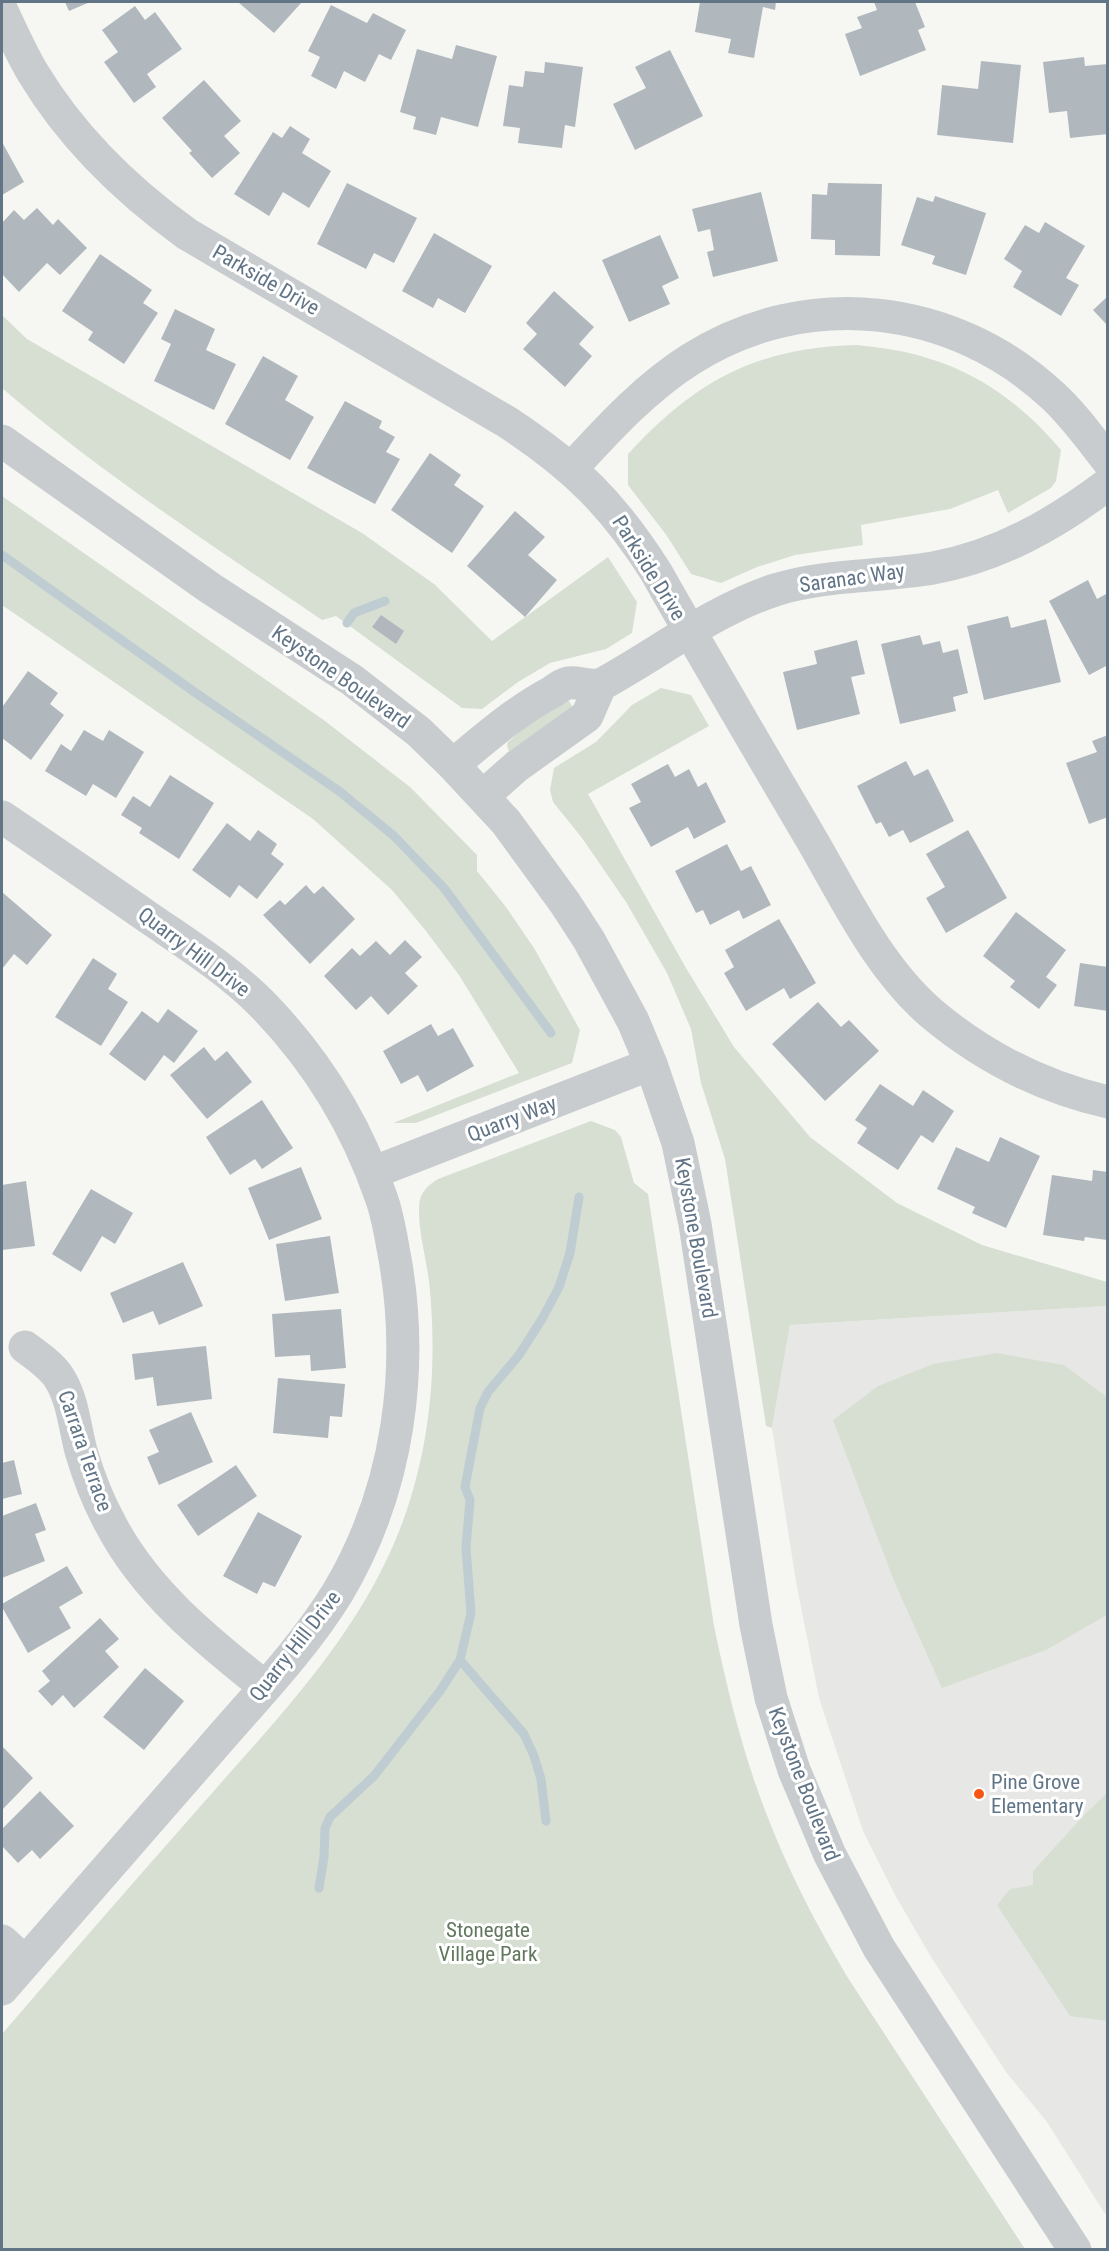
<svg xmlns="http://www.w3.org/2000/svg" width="1109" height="2251" font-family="'Roboto Condensed',sans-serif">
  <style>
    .built { fill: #e7e8e6 }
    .green { fill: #d7dfd3 }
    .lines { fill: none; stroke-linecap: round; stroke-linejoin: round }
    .stream { stroke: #bfccd1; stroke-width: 9 }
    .building { fill: #b0b8bd }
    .minor { stroke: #c8cccf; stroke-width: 33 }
    .poi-dot { fill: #f65514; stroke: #fff; stroke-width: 2 }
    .labels { text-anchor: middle; stroke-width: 6; stroke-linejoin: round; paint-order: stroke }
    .street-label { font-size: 21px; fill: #627587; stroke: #fff }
    .poi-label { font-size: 21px; fill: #627587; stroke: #fff; text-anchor: start }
    .park-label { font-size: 21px; fill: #62785e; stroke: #fff }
  </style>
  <rect width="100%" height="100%" fill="#f6f7f3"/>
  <path class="built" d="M 1107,1306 L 1107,2217 L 1047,2122 L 1006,2072 L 931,1957 L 895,1895 L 863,1831 L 819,1698 L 796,1582 L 772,1428 L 790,1325 Z"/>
  <path class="green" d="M 2,315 L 27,339 L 362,533 L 434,584 L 492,641 L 608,557 L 637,602 L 632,633 L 606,649 L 550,663 L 518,682 L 482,709 L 462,708 L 336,616 L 322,620 C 213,546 102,474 2,388 Z
    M 856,345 C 943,352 1004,383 1061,450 L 1056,481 L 1051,488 L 1008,513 L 998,490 L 950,509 L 861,525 L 863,545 L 795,555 L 757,567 L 721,583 L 691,574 L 667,536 L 628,485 L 628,454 C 696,381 755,348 856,345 Z
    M 2,496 L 325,721 L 410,787 L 477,855 L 477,871 L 506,907 L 534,948 L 580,1030 L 572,1063 L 416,1123 L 393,1123 L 519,1073 L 459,975 L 426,931 L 392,890 L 313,819 L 2,605 Z
    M 661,688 L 691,695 L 709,726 L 588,794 L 686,968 L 734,1047 L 810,1137 L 897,1203 L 982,1245 L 1107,1282 L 1107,1306 L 790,1325 L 772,1428 L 766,1426 L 725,1159 L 701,1083 L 691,1029 L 667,973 L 626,902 L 582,838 L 553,802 L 550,790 L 554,768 L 596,742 L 632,705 Z
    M 564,701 L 569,701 L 573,708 L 509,752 L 507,745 L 508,742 L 531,722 Z
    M 591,1121 L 615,1130 L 621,1137 L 634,1183 L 648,1194 L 714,1626 C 727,1688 742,1751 765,1810 C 787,1869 816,1924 848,1978 L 1025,2249 L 2,2249 L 2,2034 C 69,1956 137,1878 205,1801 C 282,1713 362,1632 403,1521 C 430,1446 437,1370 430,1291 C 428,1263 418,1234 419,1206 C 420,1192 427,1186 438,1179 Z
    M 997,1353 L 1064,1365 L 1107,1397 L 1107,1615 L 1046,1650 L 942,1688 L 894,1581 L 833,1420 L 878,1386 L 933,1364 Z
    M 1107,1793 L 1107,2021 L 1070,2016 L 997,1905 L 1010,1889 L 1033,1885 L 1033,1871 L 1086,1813 Z"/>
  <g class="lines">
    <path class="stream" d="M 2,555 L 193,691 L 339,791 L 394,836 L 444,888 L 551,1033
      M 347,623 L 354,613 L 385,601
      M 460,1660 L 524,1734 L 534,1756 L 541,1779 L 546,1821
      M 319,1888 L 324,1857 L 325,1828 L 330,1817 L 374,1776 L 440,1691 L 460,1660 L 471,1613 L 466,1548 L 470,1500 L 465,1487 L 480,1408 L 488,1392 L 519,1355 L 542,1319 L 559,1287 L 570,1253 L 579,1197"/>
  </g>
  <path class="building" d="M 65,2 L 90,2 L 69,11 Z
    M 238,2 L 302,2 L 274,33 Z
    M 700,2 L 776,2 L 775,10 L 763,7 L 754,58 L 728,53 L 731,39 L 695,32 Z
    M 874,2 L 915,2 L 925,27 L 918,30 L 926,50 L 860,76 L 845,34 L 862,28 L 857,17 L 877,10 Z
    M 331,5 L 367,23 L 373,13 L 406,30 L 391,60 L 379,54 L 365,82 L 344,71 L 336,89 L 311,76 L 320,57 L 308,51 Z
    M 135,6 L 145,20 L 155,12 L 182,49 L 147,74 L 156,87 L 134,103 L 104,62 L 118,52 L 102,30 Z
    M 456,45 L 497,56 L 478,127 L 441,117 L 436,135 L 413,129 L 416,117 L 400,112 L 417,49 L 452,59 Z
    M 670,50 L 703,116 L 635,150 L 613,104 L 646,88 L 635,67 Z
    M 1084,57 L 1085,66 L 1108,64 L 1108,134 L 1070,138 L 1067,111 L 1049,113 L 1043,62 Z
    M 981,61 L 1021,65 L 1013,143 L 937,135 L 942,85 L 978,89 Z
    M 545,62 L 583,67 L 575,127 L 565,125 L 562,148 L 518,143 L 520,128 L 503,126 L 509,85 L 523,87 L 525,71 L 544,73 Z
    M 204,80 L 241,121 L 224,136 L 240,153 L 212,178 L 189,153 L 192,151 L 162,118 Z
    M 290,126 L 310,139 L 302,153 L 331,171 L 309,208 L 283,192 L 269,216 L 234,194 L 273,132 L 282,138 Z
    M 2,142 L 24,182 L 2,195 Z
    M 347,183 L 417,218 L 394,263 L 374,253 L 366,269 L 317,244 Z
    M 828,183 L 882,184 L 880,256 L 835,255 L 835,240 L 811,239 L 812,194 L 827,195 Z
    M 761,192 L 778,261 L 713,277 L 707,252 L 714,250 L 710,229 L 698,232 L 692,209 Z
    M 935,196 L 986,213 L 966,275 L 932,264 L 935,256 L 901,245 L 917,197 L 933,202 Z
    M 37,208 L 53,225 L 58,219 L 87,248 L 60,275 L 47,263 L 19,292 L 2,274 L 2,223 L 14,210 L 24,220 Z
    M 1045,222 L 1085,246 L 1066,278 L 1079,285 L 1061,316 L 1013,287 L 1022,271 L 1004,259 L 1025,225 L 1039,233 Z
    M 434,233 L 492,266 L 465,313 L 438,298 L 433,308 L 402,291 Z
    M 660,235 L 679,278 L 662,286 L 670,304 L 629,322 L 602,260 Z
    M 100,254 L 152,290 L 143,303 L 158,313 L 124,364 L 88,340 L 93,332 L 62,311 Z
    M 554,291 L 594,327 L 579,344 L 592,356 L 565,387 L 523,349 L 537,334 L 526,323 Z
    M 1108,296 L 1108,326 L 1093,310 Z
    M 175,309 L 215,329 L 206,350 L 236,364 L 214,410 L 154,381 L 171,344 L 161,339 Z
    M 263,356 L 298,376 L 285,400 L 314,417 L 290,460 L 225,424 Z
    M 345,401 L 382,421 L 379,428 L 395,437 L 386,452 L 400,459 L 375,504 L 307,468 Z
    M 430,453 L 461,475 L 454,485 L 484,506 L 452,553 L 391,510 Z
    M 515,511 L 545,537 L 528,555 L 557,580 L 525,617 L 467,566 Z
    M 1088,580 L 1097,599 L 1108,593 L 1108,665 L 1089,675 L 1049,601 Z
    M 381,615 L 404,631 L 396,644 L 372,627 Z
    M 1008,616 L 1011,628 L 1046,619 L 1061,682 L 984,700 L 967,626 Z
    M 920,635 L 923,645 L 940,641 L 943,653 L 958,649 L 968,693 L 953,697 L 956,711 L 900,724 L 881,644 Z
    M 857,640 L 865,674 L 851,677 L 860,714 L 797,730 L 783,672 L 817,664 L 814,651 Z
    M 28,671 L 58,693 L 50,704 L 64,715 L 31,760 L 2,738 L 2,705 L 3,706 Z
    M 84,730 L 103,741 L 109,730 L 144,752 L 116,798 L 93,784 L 86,796 L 45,771 L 61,744 L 71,751 Z
    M 1108,735 L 1108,817 L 1089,824 L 1066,763 L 1097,752 L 1092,741 Z
    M 906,761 L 914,776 L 928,769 L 954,821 L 910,843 L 903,830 L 889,837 L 881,822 L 876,824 L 857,786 Z
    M 668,764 L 675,777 L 689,769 L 698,787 L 706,782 L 726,822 L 694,839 L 688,827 L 651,847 L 629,808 L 641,802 L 631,784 Z
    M 170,775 L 214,803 L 179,859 L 139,833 L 142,828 L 121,815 L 133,796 L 150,807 Z
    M 227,823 L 250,841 L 258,830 L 277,844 L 271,854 L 284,864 L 257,899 L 239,885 L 230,898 L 192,870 Z
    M 968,830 L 1007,898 L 946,933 L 926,898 L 945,887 L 926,854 Z
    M 727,844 L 741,871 L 751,866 L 771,905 L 743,919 L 739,910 L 710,925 L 703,910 L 696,913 L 675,871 Z
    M 306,885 L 314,894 L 323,886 L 355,919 L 310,964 L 263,915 L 280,900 L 285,905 Z
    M 2,892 L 52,935 L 27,965 L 14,954 L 2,969 Z
    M 1016,912 L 1066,950 L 1046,977 L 1057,985 L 1039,1009 L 1010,987 L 1015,981 L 983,956 Z
    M 779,919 L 816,983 L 790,999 L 784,988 L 746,1011 L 724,973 L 734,967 L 725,950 Z
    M 405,940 L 422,957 L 405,973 L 418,986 L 388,1015 L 371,996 L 356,1010 L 324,976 L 352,948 L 360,956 L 376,941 L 390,955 Z
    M 93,958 L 117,974 L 108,989 L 128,1002 L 101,1046 L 55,1017 Z
    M 1080,963 L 1108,967 L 1108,1011 L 1074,1006 Z
    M 818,1002 L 841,1027 L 849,1020 L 879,1051 L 825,1101 L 772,1044 Z
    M 168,1009 L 198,1031 L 174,1063 L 164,1055 L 145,1081 L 109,1054 L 142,1011 L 158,1023 Z
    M 431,1024 L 438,1036 L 453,1028 L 474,1066 L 427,1092 L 418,1075 L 401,1084 L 383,1051 Z
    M 204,1047 L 215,1061 L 227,1051 L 252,1082 L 207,1119 L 170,1075 Z
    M 880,1084 L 913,1106 L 923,1090 L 954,1111 L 933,1143 L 921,1135 L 898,1170 L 857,1143 L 867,1128 L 855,1120 Z
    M 262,1100 L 293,1148 L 262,1169 L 255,1159 L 230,1175 L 206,1137 Z
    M 1000,1137 L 1040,1156 L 1006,1228 L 972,1213 L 975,1207 L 937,1189 L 956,1147 L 989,1162 Z
    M 301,1167 L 322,1219 L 269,1240 L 248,1188 Z
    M 1093,1170 L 1108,1172 L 1107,1240 L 1085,1237 L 1084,1241 L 1043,1235 L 1052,1175 L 1092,1181 Z
    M 26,1181 L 35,1246 L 2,1250 L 2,1185 Z
    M 91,1189 L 133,1213 L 115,1244 L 102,1236 L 81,1272 L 52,1254 Z
    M 330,1236 L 339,1293 L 285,1301 L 276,1244 Z
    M 183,1262 L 203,1306 L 159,1325 L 153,1311 L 123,1323 L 110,1293 Z
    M 341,1309 L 346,1368 L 311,1371 L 310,1355 L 275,1357 L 272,1314 Z
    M 206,1346 L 212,1399 L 157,1406 L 153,1377 L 135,1380 L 132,1354 Z
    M 278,1378 L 345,1384 L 342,1417 L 330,1416 L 328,1438 L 273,1433 Z
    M 191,1412 L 213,1462 L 159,1485 L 147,1457 L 159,1452 L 149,1430 Z
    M 14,1460 L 22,1494 L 2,1499 L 2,1463 Z
    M 236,1465 L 257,1496 L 198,1536 L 177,1505 Z
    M 36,1503 L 46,1530 L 35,1534 L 45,1561 L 2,1578 L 2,1516 Z
    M 258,1512 L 302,1536 L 275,1587 L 263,1582 L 257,1594 L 223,1576 Z
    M 67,1566 L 83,1593 L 59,1607 L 71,1628 L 28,1653 L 2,1607 L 2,1604 Z
    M 100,1618 L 119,1639 L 105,1651 L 119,1667 L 74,1708 L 63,1695 L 52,1706 L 38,1691 L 50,1681 L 42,1671 Z
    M 145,1668 L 184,1701 L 144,1750 L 103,1717 Z
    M 2,1746 L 33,1778 L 2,1810 Z
    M 40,1791 L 74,1826 L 40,1859 L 32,1850 L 18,1863 L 2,1846 L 2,1829 Z"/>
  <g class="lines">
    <path class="minor" d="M 2,11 C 12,32 21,53 33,73 C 72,138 126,190 187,234 L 507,422 C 574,466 613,504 656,572 C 707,662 760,752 813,842 C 847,901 879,968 931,1013 C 982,1056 1043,1087 1108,1102
      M 2,441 L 210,588 L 352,680 L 419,732 L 453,765 L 506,822 L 565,903 L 589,940 L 633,1021 L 651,1064 L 678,1143 L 695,1224 L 756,1625 L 771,1698 L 794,1770 L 830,1855 L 879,1948 L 1075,2250
      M 571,469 C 608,429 645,388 691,359 C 806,286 953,303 1052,395 C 1073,414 1090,438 1108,461
      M 453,765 C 484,739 516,711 552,692 C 556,689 563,684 568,683 C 579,681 593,689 604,683 C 660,652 714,610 775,590 C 826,574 880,577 933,568 C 999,556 1055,524 1108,484
      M 483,796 L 517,766 L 587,716 L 600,686
      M 2,817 C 51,850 100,884 149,918 C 187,944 228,970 261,1003 C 315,1058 356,1124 381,1197 C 387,1213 390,1231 393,1248 C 416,1365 399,1489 338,1592 C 303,1649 255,1698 212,1748 C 142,1829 72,1909 2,1989
      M 372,1173 L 651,1064
      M 25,1347 C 37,1356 54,1367 61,1381 C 73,1402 75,1428 81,1451 C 88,1475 98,1501 110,1523 C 145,1591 206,1640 265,1687
      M 2,1941 L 25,1962"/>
  </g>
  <circle class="poi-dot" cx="979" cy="1794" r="6"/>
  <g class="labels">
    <g class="street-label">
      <text transform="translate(266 280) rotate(30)" y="7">Parkside Drive</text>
      <text transform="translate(649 568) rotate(58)" y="7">Parkside Drive</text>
      <text transform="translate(852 578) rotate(-8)" y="7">Saranac Way</text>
      <text transform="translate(341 677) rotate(35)" y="7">Keystone Boulevard</text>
      <text transform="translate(194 952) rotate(37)" y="7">Quarry Hill Drive</text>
      <text transform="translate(512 1119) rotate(-21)" y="7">Quarry Way</text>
      <text transform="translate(696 1238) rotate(80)" y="7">Keystone Boulevard</text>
      <text transform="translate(85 1451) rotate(71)" y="7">Carrara Terrace</text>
      <text transform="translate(295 1646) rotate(-52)" y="7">Quarry Hill Drive</text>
      <text transform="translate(804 1784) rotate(69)" y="7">Keystone Boulevard</text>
    </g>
    <g class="poi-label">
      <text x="991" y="1789">Pine Grove<tspan x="991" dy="24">Elementary</tspan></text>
    </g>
    <g class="park-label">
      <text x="488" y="1937">Stonegate<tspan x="488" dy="24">Village Park</tspan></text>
    </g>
  </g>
  <rect width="1109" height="2251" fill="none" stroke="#627587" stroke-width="6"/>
</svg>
